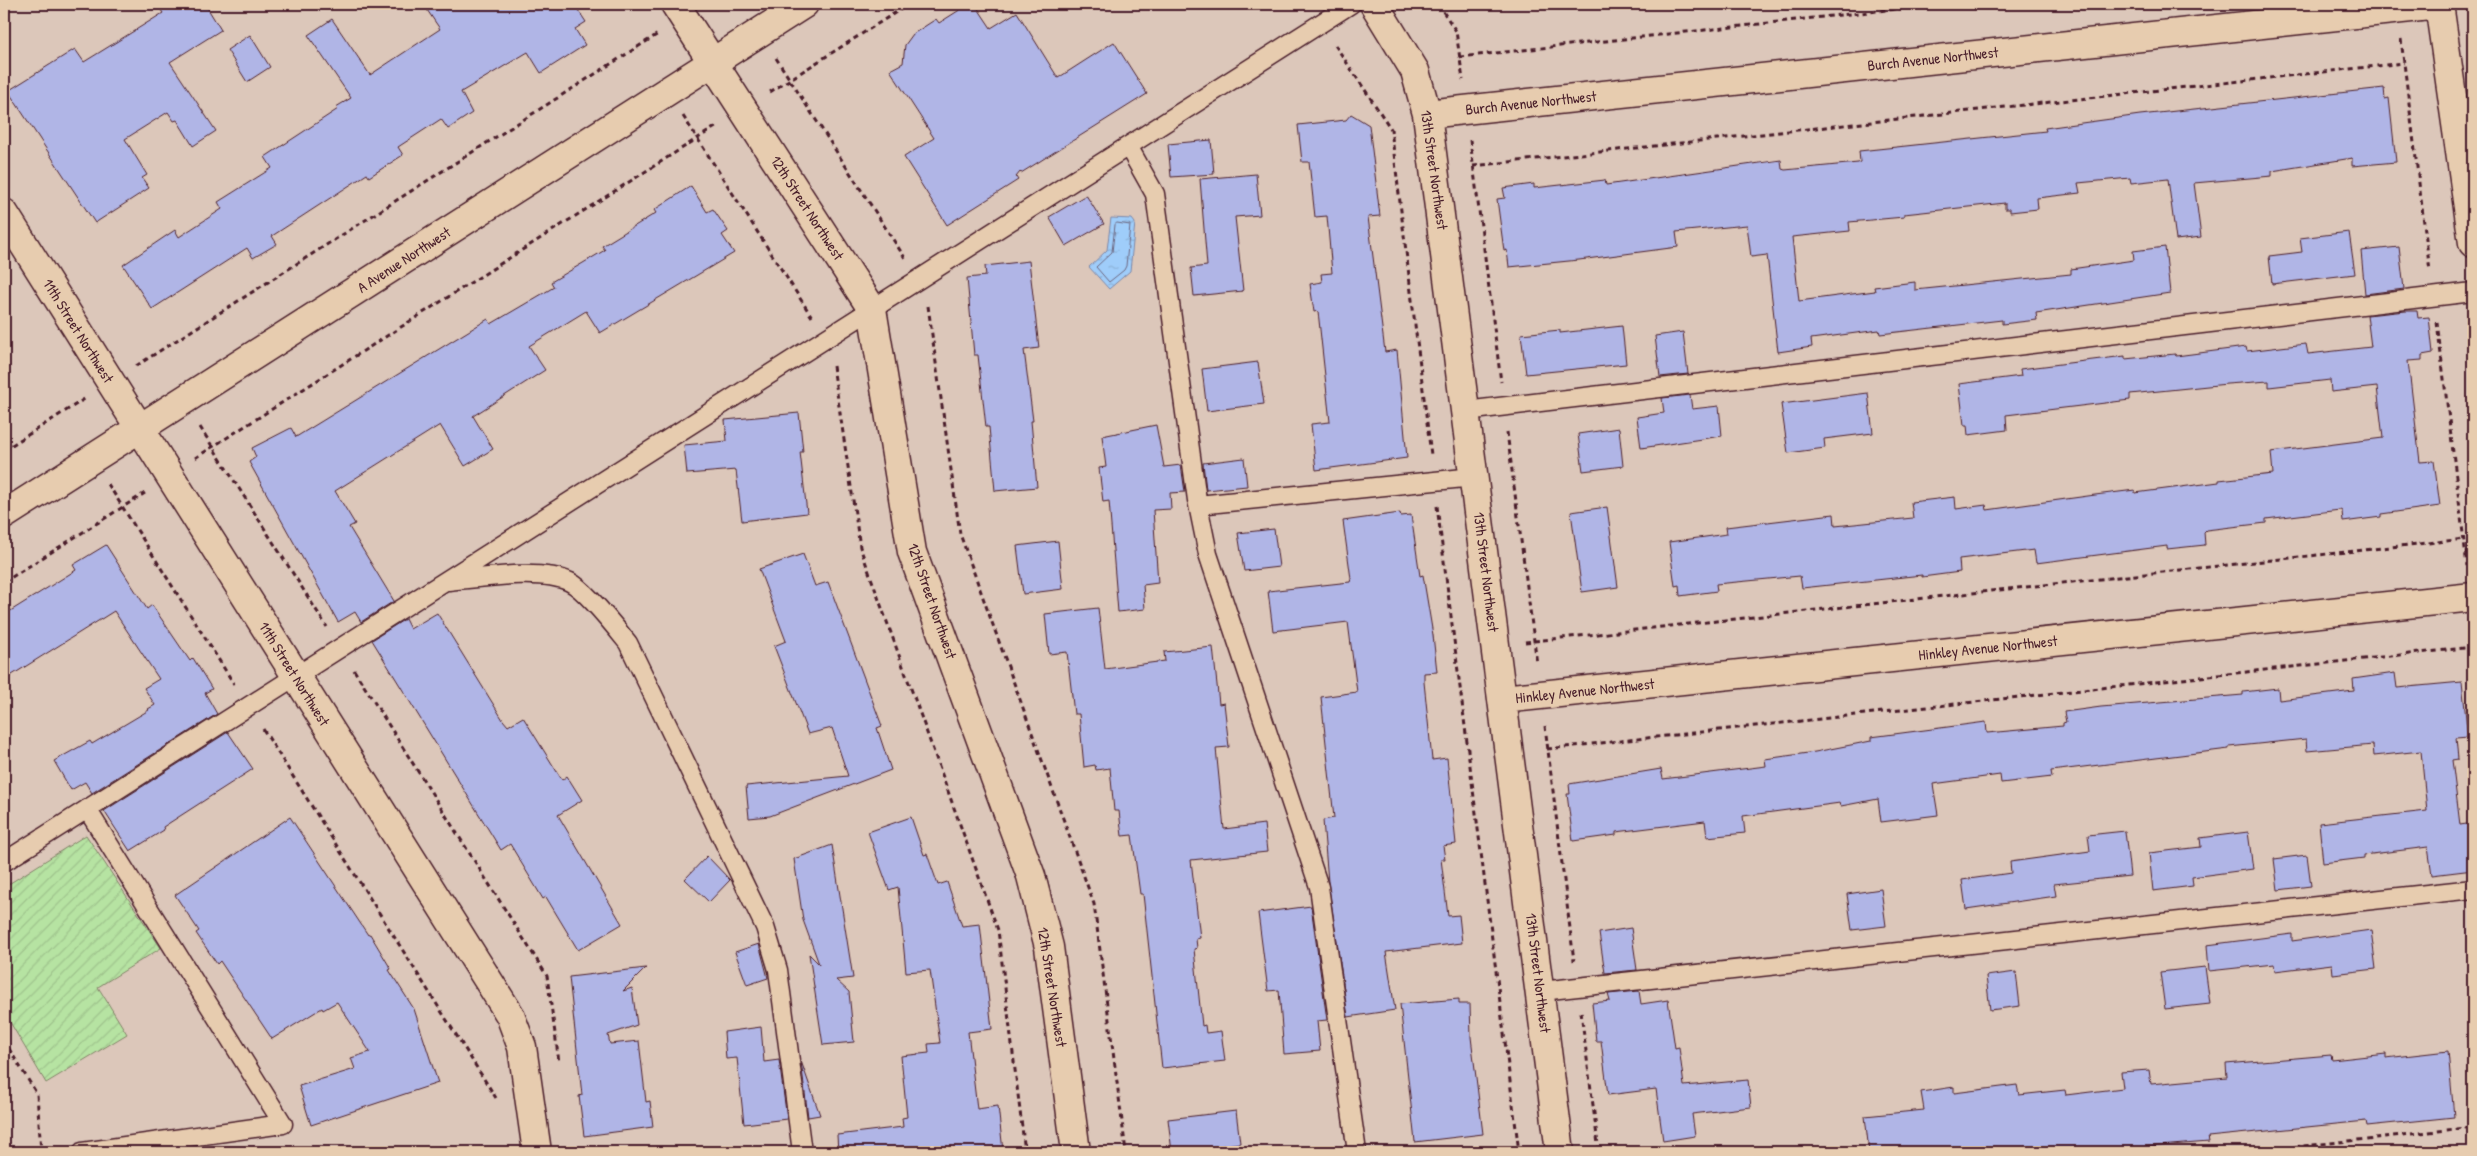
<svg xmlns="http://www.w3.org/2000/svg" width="2477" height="1156" font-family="'Patrick Hand',sans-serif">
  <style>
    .garden { fill: url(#garden-furrows); stroke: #808166 }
    .water { fill: url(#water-ripples); stroke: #7d87a7 }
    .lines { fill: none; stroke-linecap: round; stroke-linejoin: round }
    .shore { stroke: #6c657e; stroke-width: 1 }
    .building { fill: #b0b5e6; stroke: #4a1f2b }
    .service-casing { stroke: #4a1f2b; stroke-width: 21 }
    .minor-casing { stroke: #4a1f2b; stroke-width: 31 }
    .path { stroke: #4a1f2b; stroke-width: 3; stroke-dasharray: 5 4; stroke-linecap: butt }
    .service { stroke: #e7ccaf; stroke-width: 18 }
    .minor { stroke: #e7ccaf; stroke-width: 28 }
    .labels { text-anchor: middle; stroke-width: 4.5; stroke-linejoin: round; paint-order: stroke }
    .street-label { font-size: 15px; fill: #4a1f2b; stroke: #e7ccaf }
  </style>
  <defs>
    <pattern id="garden-furrows" width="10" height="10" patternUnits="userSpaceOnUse" patternTransform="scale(1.25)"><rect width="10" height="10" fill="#b6e3a2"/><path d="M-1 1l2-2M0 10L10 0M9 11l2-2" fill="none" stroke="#9ec28c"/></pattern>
    <pattern id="water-ripples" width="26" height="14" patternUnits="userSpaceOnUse" patternTransform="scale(1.25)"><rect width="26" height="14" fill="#9fcdfa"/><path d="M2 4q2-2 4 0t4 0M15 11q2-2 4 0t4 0" fill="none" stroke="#8ab0d6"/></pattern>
  </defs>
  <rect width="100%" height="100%" fill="#dcc7ba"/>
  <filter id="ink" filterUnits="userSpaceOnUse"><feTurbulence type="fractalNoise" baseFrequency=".02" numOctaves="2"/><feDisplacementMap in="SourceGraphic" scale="10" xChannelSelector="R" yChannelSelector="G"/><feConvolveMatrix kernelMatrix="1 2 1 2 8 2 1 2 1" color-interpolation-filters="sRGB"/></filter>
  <g filter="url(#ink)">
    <path class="garden" d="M 86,835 L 161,948 L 98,987 L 127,1034 L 46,1083 L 4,1012 L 4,887 Z"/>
    <path class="water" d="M 1111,218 L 1132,219 L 1135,223 L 1130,271 L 1109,289 L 1089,267 L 1107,250 Z"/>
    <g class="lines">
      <path class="shore" d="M 1117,223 L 1130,225 L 1126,266 L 1124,270 L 1109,282 L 1096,267 L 1112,252 L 1115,225 Z"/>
    </g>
    <path class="building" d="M 157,4 L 205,4 L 221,30 L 170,62 L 216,131 L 193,146 L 177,120 L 174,121 L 168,112 L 125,139 L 147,175 L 142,178 L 149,188 L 95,223 L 8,91 L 75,49 L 84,62 L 163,13 Z
      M 423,4 L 574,4 L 586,22 L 575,29 L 585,45 L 541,73 L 528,52 L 461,92 L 472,113 L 448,129 L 441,119 L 398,147 L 403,155 L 369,177 L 367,174 L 272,236 L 277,244 L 253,258 L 247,248 L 152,309 L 123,265 L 175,230 L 179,237 L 222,209 L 218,202 L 272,168 L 265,157 L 338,109 L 336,107 L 351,98 L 308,35 L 332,19 L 370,75 L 440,29 Z
      M 969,4 L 975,4 L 991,28 L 1017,12 L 1058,78 L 1114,42 L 1147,94 L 1021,173 L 1020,172 L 1016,177 L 1018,180 L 947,225 L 904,157 L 934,138 L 890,70 L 903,63 L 905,45 L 913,34 L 936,19 L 939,23 Z
      M 250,35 L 270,67 L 247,82 L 227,50 Z
      M 2384,88 L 2385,99 L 2389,98 L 2396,162 L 2352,166 L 2352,158 L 2272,171 L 2272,176 L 2194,183 L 2201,237 L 2176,240 L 2168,179 L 2131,183 L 2130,178 L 2078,183 L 2080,193 L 2037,198 L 2038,209 L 2010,212 L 2010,209 L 2005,209 L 2005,203 L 1904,214 L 1904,217 L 1849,222 L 1850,231 L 1792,237 L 1799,301 L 1875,291 L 1874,287 L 1915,282 L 1915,290 L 2071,274 L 2071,269 L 2134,260 L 2133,251 L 2165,247 L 2170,293 L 2036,313 L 2037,320 L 2002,324 L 2002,320 L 1880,334 L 1879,330 L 1811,339 L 1812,347 L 1778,352 L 1767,255 L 1751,257 L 1747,225 L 1676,232 L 1678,247 L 1579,260 L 1509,267 L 1507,250 L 1504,251 L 1497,199 L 1505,198 L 1503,188 L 1534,184 L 1534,188 L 1605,180 L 1606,185 L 1781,160 L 1782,169 L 1785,170 L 1858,163 L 1860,162 L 1859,151 L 2046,131 L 2045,128 L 2140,115 Z
      M 1351,114 L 1369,125 L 1380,216 L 1368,217 L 1385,352 L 1397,350 L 1407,458 L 1316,470 L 1311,424 L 1330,422 L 1318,311 L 1314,312 L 1310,284 L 1322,282 L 1321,274 L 1332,273 L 1327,216 L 1315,217 L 1309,162 L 1302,162 L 1298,125 L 1346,120 Z
      M 1211,140 L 1214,174 L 1171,177 L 1168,144 Z
      M 1256,174 L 1260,215 L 1235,217 L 1243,291 L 1194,296 L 1191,268 L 1207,266 L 1200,179 Z
      M 691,186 L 707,212 L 713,209 L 728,231 L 722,235 L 734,253 L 600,333 L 586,311 L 529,346 L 545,370 L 473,416 L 493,449 L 465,466 L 440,425 L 335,491 L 355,524 L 349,527 L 394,601 L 361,622 L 355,612 L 338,622 L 249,462 L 256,457 L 252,448 L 291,428 L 296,437 L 488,319 L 491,324 L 554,287 L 551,282 L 605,250 L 602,246 L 656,213 L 654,210 Z
      M 1086,195 L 1104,224 L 1066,246 L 1049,217 Z
      M 2349,232 L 2355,274 L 2272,284 L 2269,256 L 2302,252 L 2300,238 Z
      M 2399,247 L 2404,289 L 2365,294 L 2361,251 Z
      M 1029,261 L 1039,348 L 1024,350 L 1033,421 L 1031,421 L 1037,487 L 995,491 L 989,427 L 986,427 L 978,355 L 974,355 L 967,278 L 986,276 L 985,266 Z
      M 2406,311 L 2417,311 L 2418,318 L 2429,317 L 2433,353 L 2422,355 L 2422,360 L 2408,361 L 2420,462 L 2434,461 L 2440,506 L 2381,514 L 2381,517 L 2343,522 L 2342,511 L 2340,510 L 2266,519 L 2266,523 L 2206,530 L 2204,532 L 2205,545 L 2167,549 L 2167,546 L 2036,563 L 2034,550 L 1959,559 L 1960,572 L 1922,577 L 1922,575 L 1802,588 L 1800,576 L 1716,584 L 1717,591 L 1680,596 L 1679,585 L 1675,586 L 1669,542 L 1727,534 L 1726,527 L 1834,514 L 1835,526 L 1913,518 L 1911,502 L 1955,497 L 1956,509 L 1986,505 L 1987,510 L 2095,495 L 2135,490 L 2135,493 L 2219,482 L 2219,480 L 2273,474 L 2271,452 L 2383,438 L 2377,387 L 2331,392 L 2330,380 L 2269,387 L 2269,381 L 2227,384 L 2130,394 L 2130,400 L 2006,415 L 2007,430 L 1968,435 L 1967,425 L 1964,425 L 1959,384 L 2021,376 L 2020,369 L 2125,356 L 2125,359 L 2175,354 L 2176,356 L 2246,347 L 2247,351 L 2306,344 L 2308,354 L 2371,347 L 2367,315 Z
      M 1622,326 L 1626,364 L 1526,374 L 1521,334 L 1560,330 L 1560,333 Z
      M 1683,332 L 1688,374 L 1660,377 L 1655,336 Z
      M 1258,362 L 1264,404 L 1207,411 L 1202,369 Z
      M 1868,393 L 1873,433 L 1824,439 L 1825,448 L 1788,453 L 1781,404 Z
      M 1690,395 L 1692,409 L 1719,406 L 1722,436 L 1641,448 L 1637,417 L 1664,413 L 1662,398 Z
      M 799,413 L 803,452 L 800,452 L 807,513 L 742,521 L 736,470 L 687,474 L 684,445 L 727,441 L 725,420 Z
      M 1156,425 L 1164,467 L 1181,465 L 1185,492 L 1170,493 L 1171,509 L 1153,510 L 1158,583 L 1143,585 L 1145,609 L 1118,612 L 1109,501 L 1103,502 L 1099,468 L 1106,467 L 1102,436 Z
      M 1619,428 L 1623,466 L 1583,471 L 1578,434 Z
      M 1244,458 L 1247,486 L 1206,490 L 1203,463 Z
      M 1607,507 L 1618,587 L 1582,592 L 1571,512 Z
      M 1400,513 L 1401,516 L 1411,515 L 1420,576 L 1423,575 L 1433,635 L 1437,672 L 1424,673 L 1424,682 L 1432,760 L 1447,758 L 1456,844 L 1443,846 L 1445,859 L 1441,859 L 1448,916 L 1459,915 L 1462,943 L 1386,952 L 1395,1010 L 1348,1017 L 1328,882 L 1323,820 L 1334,818 L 1321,697 L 1357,692 L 1348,622 L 1273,631 L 1268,591 L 1350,582 L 1351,579 L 1343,521 Z
      M 1274,529 L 1279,567 L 1244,571 L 1238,533 Z
      M 1058,541 L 1063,589 L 1023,594 L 1017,546 Z
      M 106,545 L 147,609 L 152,605 L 190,661 L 193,658 L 212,689 L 205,693 L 217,714 L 92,793 L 85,782 L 71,790 L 54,761 L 90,741 L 92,744 L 149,710 L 148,709 L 155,705 L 144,688 L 159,679 L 114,611 L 4,680 L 4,615 L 76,570 L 73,565 Z
      M 803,554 L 815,586 L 828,582 L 882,726 L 877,728 L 891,770 L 770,816 L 749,818 L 746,786 L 848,776 L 832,728 L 808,734 L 774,646 L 786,641 L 759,569 Z
      M 1098,608 L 1105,669 L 1165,661 L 1164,652 L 1213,647 L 1219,704 L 1224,703 L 1229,747 L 1216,748 L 1224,829 L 1264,824 L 1267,852 L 1191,860 L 1200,938 L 1196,939 L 1197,948 L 1194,949 L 1202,1026 L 1205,1025 L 1206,1033 L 1221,1031 L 1225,1061 L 1162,1068 L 1143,894 L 1140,894 L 1132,835 L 1122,836 L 1119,811 L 1114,811 L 1110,768 L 1096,770 L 1095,765 L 1084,767 L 1079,714 L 1074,714 L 1067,652 L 1049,654 L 1045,614 Z
      M 437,613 L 503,720 L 508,726 L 523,717 L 562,780 L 567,776 L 582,800 L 558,815 L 622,924 L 578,950 L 546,897 L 543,899 L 510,844 L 501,850 L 372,640 L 405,619 L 410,629 Z
      M 2395,673 L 2397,688 L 2462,682 L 2468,737 L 2456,738 L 2458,759 L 2452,760 L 2460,825 L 2473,823 L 2473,870 L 2432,875 L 2428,847 L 2364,855 L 2364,858 L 2323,863 L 2319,823 L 2427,811 L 2421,751 L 2374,756 L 2373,745 L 2307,751 L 2306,739 L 2229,747 L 2229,749 L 2051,771 L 2052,777 L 2001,783 L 2000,775 L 1933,784 L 1938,815 L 1881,822 L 1878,799 L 1841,806 L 1840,803 L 1743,816 L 1745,833 L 1707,837 L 1705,821 L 1616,832 L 1616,835 L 1573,841 L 1567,794 L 1570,794 L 1569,784 L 1661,769 L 1663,779 L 1766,766 L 1765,759 L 1815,752 L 1871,741 L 1871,737 L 1986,722 L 1987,733 L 2063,726 L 2063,723 L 2066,722 L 2064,712 L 2101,707 L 2243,695 L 2243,692 L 2278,688 L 2279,700 L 2354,691 L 2353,679 Z
      M 228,732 L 253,769 L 163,827 L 164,830 L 130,851 L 104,811 Z
      M 290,817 L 368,935 L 370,934 L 391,969 L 389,970 L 414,1009 L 438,1083 L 311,1125 L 299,1086 L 355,1069 L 351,1058 L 370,1052 L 337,1002 L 323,1010 L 322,1008 L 272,1039 L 220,961 L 217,964 L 196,933 L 199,931 L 175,895 Z
      M 911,817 L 924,855 L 927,854 L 938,885 L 947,882 L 962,926 L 980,924 L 992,1029 L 968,1032 L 977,1109 L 998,1106 L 1003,1151 L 838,1152 L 837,1135 L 903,1127 L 902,1118 L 907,1117 L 901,1056 L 929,1053 L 928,1044 L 940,1043 L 930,970 L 906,972 L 898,887 L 889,890 L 868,832 Z
      M 2125,831 L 2130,876 L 2054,884 L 2056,896 L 1966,909 L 1962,880 L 2011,873 L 2010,862 L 2090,851 L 2088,835 Z
      M 2248,832 L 2253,869 L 2192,877 L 2193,886 L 2153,891 L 2149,853 L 2201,847 L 2200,838 Z
      M 832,845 L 853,978 L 836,980 L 849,992 L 854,1042 L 823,1045 L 809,954 L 819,964 L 803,920 L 794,859 Z
      M 2307,855 L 2311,886 L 2278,890 L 2274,859 Z
      M 707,856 L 730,880 L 709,902 L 685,879 Z
      M 1881,889 L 1886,926 L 1852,930 L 1847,894 Z
      M 1311,906 L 1327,1020 L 1317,1021 L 1320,1051 L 1284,1054 L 1279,990 L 1268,991 L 1258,913 Z
      M 1631,928 L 1637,970 L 1605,973 L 1599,933 Z
      M 2371,930 L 2376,969 L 2333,974 L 2332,964 L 2275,971 L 2274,964 L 2209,971 L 2207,945 L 2292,934 L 2292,941 Z
      M 759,944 L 768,978 L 747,985 L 735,952 Z
      M 2205,967 L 2210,1004 L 2165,1009 L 2160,972 Z
      M 646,968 L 623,991 L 632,988 L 637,1025 L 608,1035 L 610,1044 L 639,1041 L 646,1102 L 650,1101 L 653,1127 L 584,1136 L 579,1096 L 582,1095 L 569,977 Z
      M 2016,972 L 2020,1006 L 1990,1010 L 1986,976 Z
      M 1639,991 L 1641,1004 L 1668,1000 L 1675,1048 L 1679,1047 L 1684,1086 L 1748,1080 L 1751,1107 L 1692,1114 L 1695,1136 L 1663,1141 L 1656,1089 L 1608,1095 L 1601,1041 L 1596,1041 L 1592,1003 L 1610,1001 L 1608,994 Z
      M 1459,999 L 1459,1004 L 1470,1004 L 1471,1037 L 1483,1134 L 1415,1142 L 1400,1004 Z
      M 761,1027 L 764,1062 L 779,1060 L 787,1119 L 744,1124 L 737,1058 L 726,1059 L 724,1032 Z
      M 2448,1051 L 2454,1117 L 2367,1126 L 2366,1121 L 2208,1137 L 2209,1142 L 2146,1147 L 2147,1150 L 2123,1152 L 1869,1152 L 1865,1116 L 1924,1110 L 1921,1092 L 1954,1087 L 1954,1093 L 2017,1085 L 2019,1095 L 2065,1090 L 2066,1095 L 2123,1088 L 2121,1072 L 2149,1070 L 2151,1084 L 2227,1077 L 2226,1064 L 2331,1055 L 2332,1060 L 2386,1054 L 2386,1058 Z
      M 801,1061 L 820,1115 L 808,1117 Z
      M 1236,1111 L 1240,1143 L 1218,1146 L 1219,1152 L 1172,1152 L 1168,1119 Z"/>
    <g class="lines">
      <g class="service-casing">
        <path id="service" d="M 1128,146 L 1155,194 L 1197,500 L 1208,554 L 1319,887 L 1357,1152
          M 1465,411 L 2473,292
          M 1198,505 L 1474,477
          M 448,581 C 480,578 542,568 570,582 C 586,590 616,628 628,643 L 765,927 L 778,970 L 802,1152
          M 4,862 L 1351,4
          M 1541,991 L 2473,889
          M 82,1152 L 283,1124 L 87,809"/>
      </g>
      <g class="minor-casing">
        <path id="minor" d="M 675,4 L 872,309 L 912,552 L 1031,876 L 1049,947 L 1076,1152
          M 1374,4 L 1415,71 L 1427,114 L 1560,1152
          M 2439,4 L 2473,243
          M 1427,114 L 2439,5
          M 4,213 L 510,1015 L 522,1047 L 537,1152
          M 4,515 L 804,4
          M 1502,699 L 2473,597"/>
      </g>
      <path class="path" d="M 1438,4 L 1456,31 L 1463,80
        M 2401,39 L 2430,271
        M 1335,45 L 1391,129 L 1431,455
        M 1460,57 L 1941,4
        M 776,58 L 905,258
        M 770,92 L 909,4
        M 683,116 L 812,317
        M 1470,140 L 1501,382
        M 1473,166 L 2404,63
        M 928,306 L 960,534 L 1094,904 L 1126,1152
        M 2437,322 L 2467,566
        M 136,366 L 658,34
        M 833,366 L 860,547 L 998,930 L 1025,1152
        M 200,427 L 327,627
        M 1507,432 L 1537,664
        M 4,450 L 86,398
        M 195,458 L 717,126
        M 108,484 L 234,684
        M 1437,506 L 1519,1152
        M 2466,553 L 2473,552
        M 4,582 L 145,493
        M 1525,642 L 2464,539
        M 354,670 L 547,976 L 559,1062
        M 1545,726 L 1574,961
        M 263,729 L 496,1098
        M 1547,749 L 2473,647
        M 1581,1012 L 1599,1152
        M 4,1041 L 37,1094 L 41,1152
        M 2250,1152 L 2473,1127"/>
      <use href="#service" class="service"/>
      <use href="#minor" class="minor"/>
    </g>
  </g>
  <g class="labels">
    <g class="street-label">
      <text transform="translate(1933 59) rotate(-6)" y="5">Burch Avenue Northwest</text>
      <text transform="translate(1531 103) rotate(-6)" y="5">Burch Avenue Northwest</text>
      <text transform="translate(1434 170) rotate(82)" y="5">13th Street Northwest</text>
      <text transform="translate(807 208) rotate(57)" y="5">12th Street Northwest</text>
      <text transform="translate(404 260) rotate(-33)" y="5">A Avenue Northwest</text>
      <text transform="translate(78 331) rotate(58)" y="5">11th Street Northwest</text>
      <text transform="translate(1486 572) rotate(83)" y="5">13th Street Northwest</text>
      <text transform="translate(932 601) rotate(71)" y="5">12th Street Northwest</text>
      <text transform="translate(1988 648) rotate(-6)" y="5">Hinkley Avenue Northwest</text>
      <text transform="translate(294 674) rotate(58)" y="5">11th Street Northwest</text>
      <text transform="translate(1585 691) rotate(-6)" y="5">Hinkley Avenue Northwest</text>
      <text transform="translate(1538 973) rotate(83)" y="5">13th Street Northwest</text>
      <text transform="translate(1052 987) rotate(81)" y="5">12th Street Northwest</text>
    </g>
  </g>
  <rect width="2477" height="1156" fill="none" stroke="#e7ccaf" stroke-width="20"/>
  <rect x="10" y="10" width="2457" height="1136" fill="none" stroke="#4a1f2b" stroke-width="2" filter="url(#ink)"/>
</svg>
